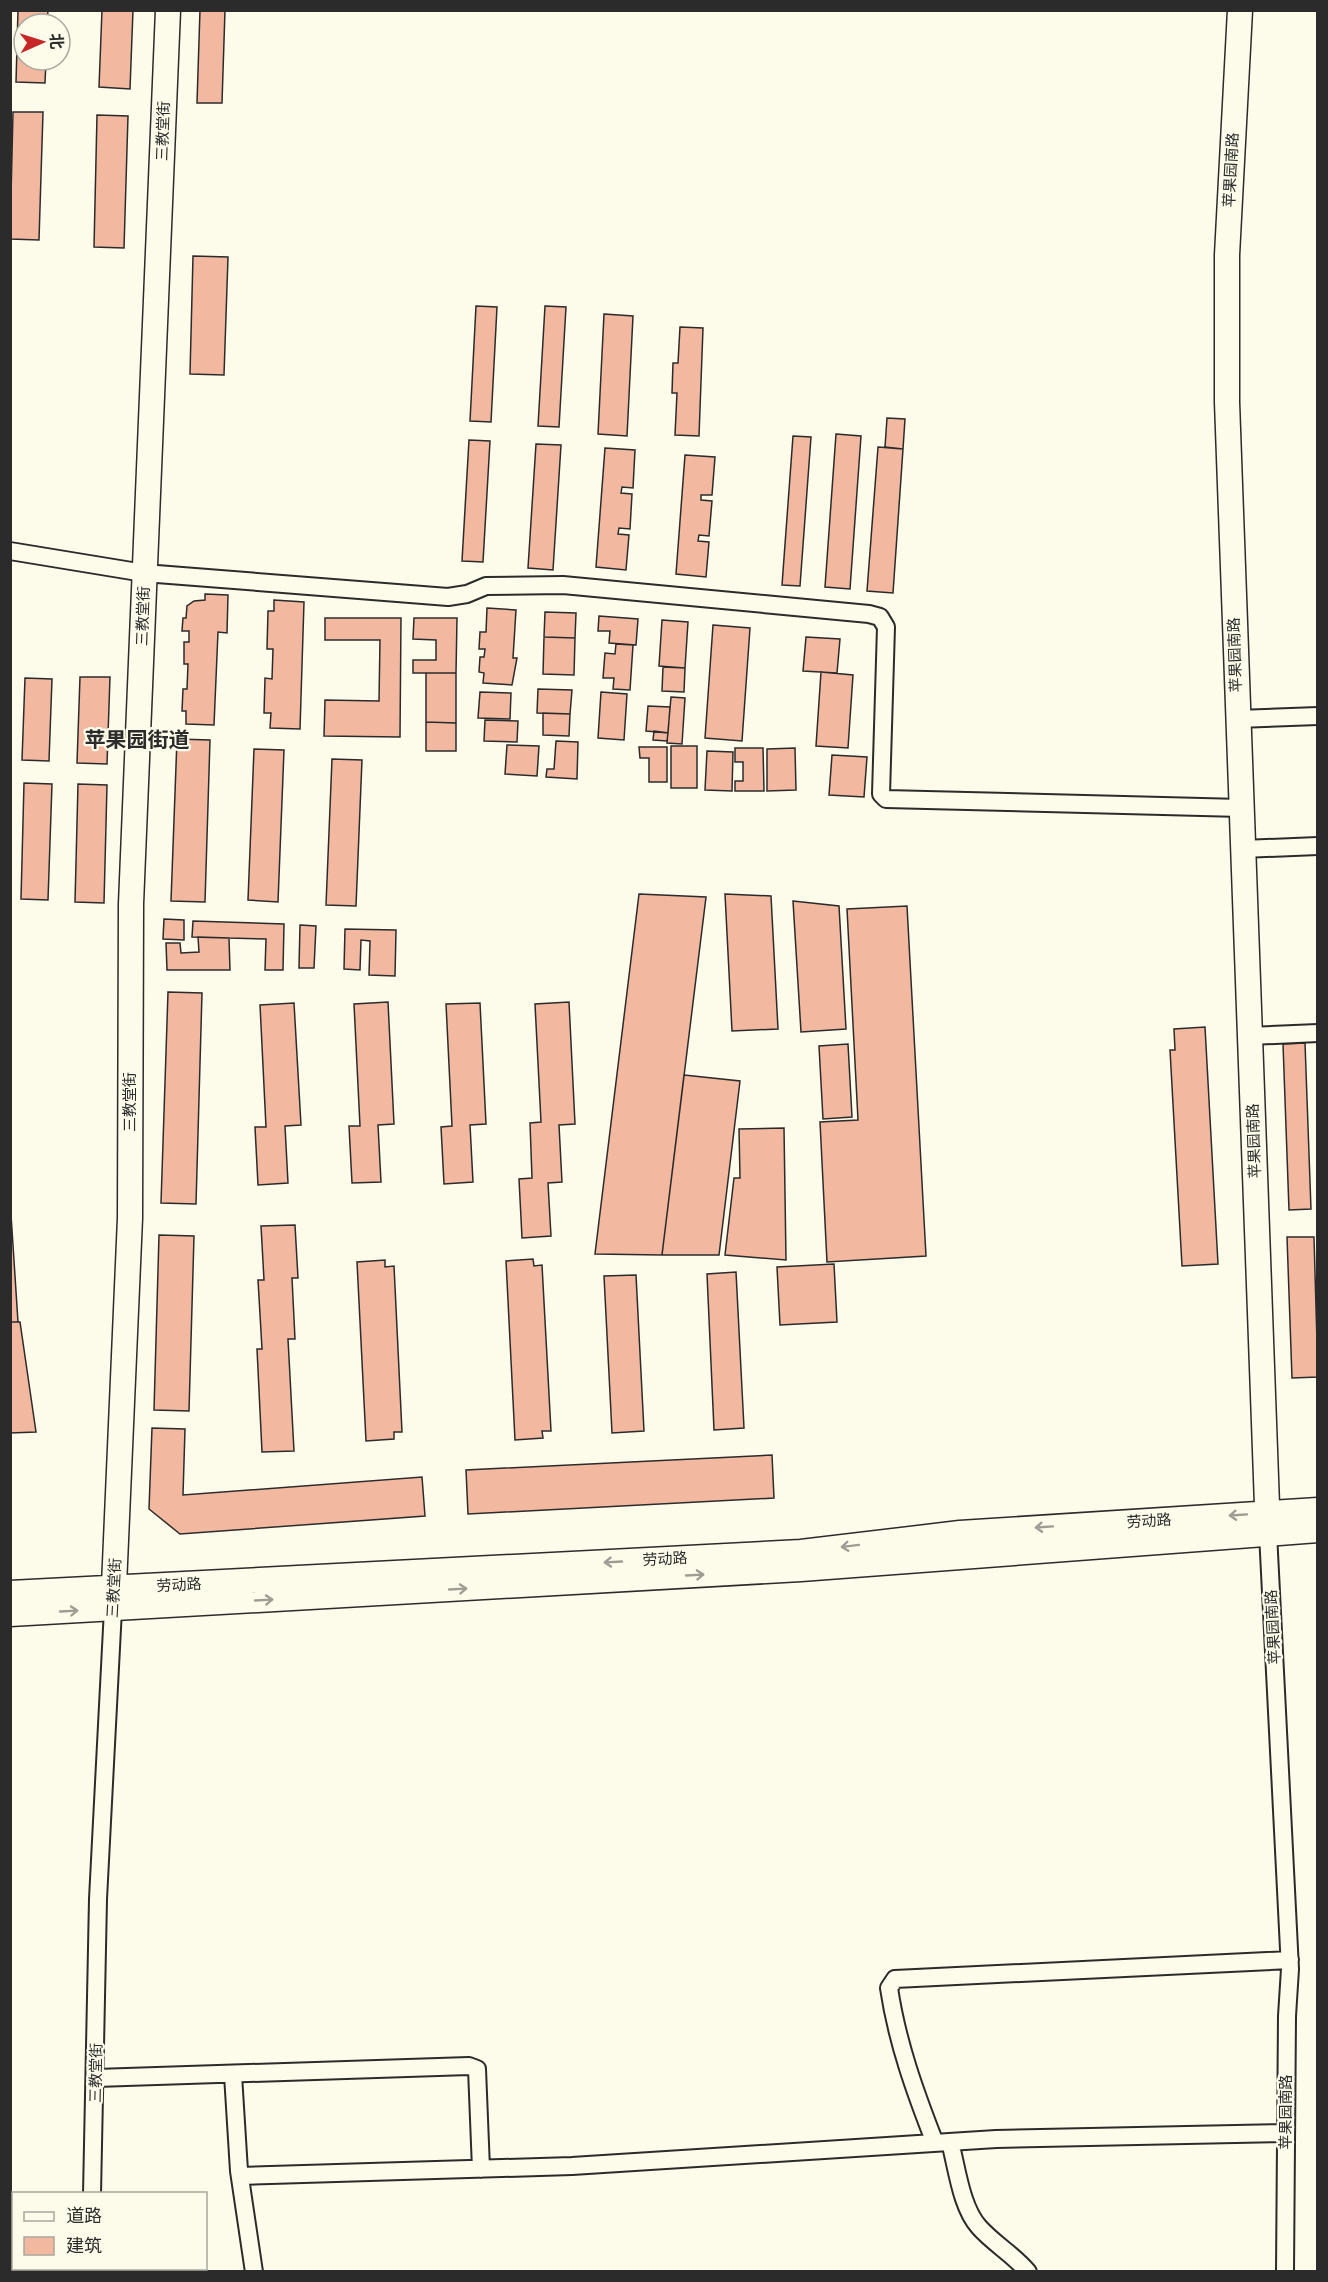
<svg xmlns="http://www.w3.org/2000/svg" width="1328" height="2282" font-family="Mulish,'Noto Sans SC',sans-serif">
  <style>
    .building { fill: #f2b8a0; stroke: #2b2b2b; stroke-width: 1.5 }
    .lines { fill: none; stroke-linecap: round; stroke-linejoin: round }
    .street-casing { stroke: #2b2b2b; stroke-width: 20 }
    .secondary-casing { stroke: #2b2b2b; stroke-width: 27 }
    .street { stroke: #fdfbea; stroke-width: 16 }
    .secondary { stroke: #fdfbea; stroke-width: 24 }
    .oneway { stroke: #9e9d94 }
    .labels { text-anchor: middle; stroke-width: 4.5; stroke-linejoin: round; paint-order: stroke }
    .street-label { font-size: 15px; fill: #2b2b2b; stroke: #fdfbea }
    .district-label { font-size: 21px; font-weight: bold; fill: #2b2b2b; stroke: #fdfbea }
  </style>
  <rect width="100%" height="100%" fill="#fdfbea"/>
  <path class="building" d="M 18,10 L 48,10 L 47,24 L 24,24 L 24,60 L 46,60 L 45,83 L 16,82 Z
    M 102,10 L 133,10 L 130,89 L 99,87 Z
    M 200,10 L 225,10 L 222,103 L 197,103 Z
    M 13,112 L 43,112 L 39,240 L 10,239 Z
    M 97,115 L 128,116 L 124,248 L 94,247 Z
    M 193,256 L 228,257 L 224,375 L 190,374 Z
    M 476,306 L 497,307 L 491,422 L 470,421 Z
    M 545,306 L 566,307 L 559,427 L 538,426 Z
    M 604,314 L 633,316 L 627,436 L 598,434 Z
    M 680,327 L 703,328 L 699,436 L 675,435 L 677,393 L 672,393 L 673,363 L 678,363 Z
    M 887,418 L 905,419 L 903,449 L 885,447 Z
    M 836,434 L 861,436 L 850,589 L 825,587 Z
    M 793,436 L 811,437 L 800,586 L 782,585 Z
    M 469,440 L 490,441 L 483,562 L 462,561 Z
    M 536,444 L 561,445 L 553,570 L 528,568 Z
    M 878,447 L 903,449 L 893,593 L 867,591 Z
    M 605,448 L 635,450 L 633,488 L 622,487 L 621,493 L 632,494 L 630,529 L 619,528 L 618,534 L 629,535 L 626,570 L 596,567 Z
    M 685,455 L 715,457 L 712,495 L 701,495 L 701,500 L 712,501 L 709,536 L 699,535 L 698,541 L 709,542 L 706,577 L 676,574 Z
    M 205,594 L 228,595 L 227,633 L 218,632 L 214,725 L 186,724 L 186,711 L 182,711 L 183,689 L 187,689 L 188,664 L 184,664 L 184,642 L 189,642 L 189,631 L 182,631 L 183,618 L 186,618 L 187,606 L 194,601 L 205,600 Z
    M 274,600 L 304,602 L 300,729 L 270,728 L 271,713 L 264,713 L 265,678 L 272,679 L 273,649 L 267,649 L 268,611 L 274,611 Z
    M 487,608 L 516,610 L 513,658 L 517,658 L 512,685 L 483,683 L 484,673 L 479,672 L 480,657 L 484,657 L 485,649 L 479,649 L 480,632 L 486,632 Z
    M 545,612 L 576,613 L 575,638 L 544,637 Z
    M 599,616 L 638,619 L 636,645 L 609,643 L 610,631 L 598,631 Z
    M 325,618 L 401,618 L 400,737 L 324,736 L 325,700 L 379,701 L 380,640 L 325,640 Z
    M 414,618 L 457,618 L 456,673 L 413,673 L 413,660 L 436,660 L 436,640 L 413,639 Z
    M 662,620 L 688,622 L 685,668 L 659,666 Z
    M 713,625 L 750,628 L 742,741 L 705,738 Z
    M 544,637 L 575,638 L 574,675 L 543,674 Z
    M 806,637 L 840,639 L 837,673 L 803,671 Z
    M 616,644 L 633,645 L 630,690 L 613,689 L 614,678 L 603,678 L 605,653 L 615,654 Z
    M 663,667 L 685,668 L 684,692 L 662,691 Z
    M 821,672 L 853,675 L 848,748 L 816,746 Z
    M 426,673 L 456,673 L 456,723 L 426,722 Z
    M 80,677 L 110,677 L 107,764 L 77,763 Z
    M 25,678 L 52,679 L 49,761 L 22,760 Z
    M 538,689 L 572,690 L 570,714 L 537,713 Z
    M 480,692 L 511,693 L 510,719 L 478,718 Z
    M 601,692 L 627,694 L 624,740 L 598,738 Z
    M 671,697 L 685,698 L 682,744 L 667,743 Z
    M 648,706 L 670,707 L 668,733 L 646,731 Z
    M 543,713 L 570,714 L 569,736 L 543,735 Z
    M 485,720 L 518,721 L 517,742 L 484,741 Z
    M 426,722 L 456,723 L 456,751 L 426,751 Z
    M 654,731 L 668,733 L 667,741 L 653,740 Z
    M 177,739 L 210,740 L 205,902 L 171,901 Z
    M 556,741 L 578,742 L 577,779 L 546,777 L 547,769 L 554,769 Z
    M 507,745 L 539,746 L 537,776 L 505,774 Z
    M 671,746 L 697,746 L 697,788 L 671,788 Z
    M 639,747 L 667,747 L 667,782 L 649,782 L 649,758 L 640,758 Z
    M 735,748 L 763,748 L 764,791 L 735,791 L 735,781 L 743,781 L 743,762 L 735,762 Z
    M 795,748 L 796,790 L 767,791 L 767,749 Z
    M 254,749 L 284,750 L 278,902 L 248,900 Z
    M 707,751 L 733,752 L 732,791 L 705,790 Z
    M 832,755 L 867,757 L 864,797 L 829,795 Z
    M 332,759 L 362,760 L 356,906 L 326,905 Z
    M 24,783 L 52,784 L 48,900 L 21,899 Z
    M 78,784 L 107,785 L 104,903 L 75,902 Z
    M 639,894 L 706,897 L 662,1255 L 595,1254 Z
    M 725,894 L 771,896 L 778,1029 L 732,1031 Z
    M 793,901 L 839,906 L 846,1029 L 801,1032 Z
    M 907,906 L 926,1256 L 827,1262 L 820,1122 L 858,1120 L 847,909 Z
    M 164,919 L 184,920 L 184,940 L 163,939 Z
    M 193,921 L 284,924 L 283,970 L 265,970 L 266,939 L 192,937 Z
    M 300,925 L 316,926 L 314,968 L 299,968 Z
    M 345,929 L 396,930 L 395,976 L 369,975 L 370,941 L 361,940 L 360,970 L 344,969 Z
    M 198,937 L 229,938 L 230,970 L 167,970 L 166,943 L 180,943 L 181,953 L 199,952 Z
    M 168,992 L 202,993 L 196,1204 L 161,1203 Z
    M 388,1002 L 394,1124 L 378,1125 L 381,1182 L 352,1183 L 349,1126 L 360,1126 L 354,1004 Z
    M 569,1002 L 575,1124 L 559,1125 L 562,1182 L 548,1183 L 551,1236 L 522,1238 L 519,1179 L 532,1178 L 530,1123 L 541,1122 L 535,1004 Z
    M 294,1003 L 301,1125 L 285,1126 L 288,1183 L 258,1185 L 255,1127 L 266,1127 L 260,1005 Z
    M 480,1003 L 486,1124 L 470,1125 L 473,1182 L 444,1184 L 441,1127 L 452,1126 L 446,1004 Z
    M 1205,1027 L 1218,1264 L 1182,1266 L 1170,1050 L 1175,1050 L 1174,1029 Z
    M 1305,1043 L 1311,1209 L 1289,1210 L 1283,1044 Z
    M 848,1044 L 852,1117 L 823,1119 L 819,1046 Z
    M 684,1075 L 740,1081 L 719,1255 L 662,1255 Z
    M 784,1128 L 786,1260 L 725,1255 L 734,1178 L 740,1178 L 739,1129 Z
    M 10,1199 L 18,1322 L 10,1322 Z
    M 295,1225 L 298,1278 L 292,1278 L 295,1339 L 288,1339 L 294,1451 L 262,1452 L 257,1349 L 262,1349 L 258,1280 L 264,1280 L 261,1226 Z
    M 159,1235 L 194,1236 L 189,1411 L 154,1410 Z
    M 1287,1237 L 1314,1237 L 1318,1377 L 1292,1378 Z
    M 533,1259 L 534,1266 L 542,1265 L 551,1431 L 542,1431 L 543,1438 L 515,1440 L 506,1261 Z
    M 385,1260 L 385,1267 L 394,1266 L 402,1432 L 394,1432 L 394,1439 L 366,1441 L 357,1262 Z
    M 834,1264 L 837,1322 L 780,1325 L 777,1267 Z
    M 736,1272 L 744,1428 L 714,1430 L 707,1274 Z
    M 636,1275 L 644,1431 L 612,1433 L 604,1276 Z
    M 10,1322 L 20,1322 L 36,1432 L 10,1433 Z
    M 152,1428 L 185,1429 L 183,1495 L 422,1477 L 425,1516 L 180,1534 L 149,1509 Z
    M 772,1455 L 774,1498 L 468,1514 L 466,1470 Z"/>
  <g class="lines">
    <g class="street-casing">
      <path id="street" d="M 10,551 L 144,573 L 448,597 L 467,594 L 486,586 L 563,585 L 869,614 L 880,617 L 886,627 L 881,794 L 886,799 L 1241,808
        M 1237,719 L 1318,716
        M 1242,849 L 1318,846
        M 1250,1036 L 1318,1033
        M 1268,1533 L 1290,1969 L 1287,2016 L 1285,2272
        M 233,2075 L 239,2171 L 254,2272
        M 96,2078 L 469,2066 L 477,2069 L 481,2169
        M 950,2142 C 957,2168 961,2207 979,2227 C 994,2244 1013,2254 1028,2272
        M 935,2143 C 915,2092 897,2042 889,1988 L 895,1979 L 1290,1960
        M 240,2176 L 572,2166 L 996,2139 L 1286,2133
        M 92,2194 L 98,1899 L 113,1609
        M 89,2272 L 89,2268"/>
    </g>
    <g class="secondary-casing">
      <path id="secondary" d="M 1240,10 L 1227,255 L 1227,402 L 1268,1533
        M 10,1593 L 801,1552 L 960,1533 L 1318,1510
        M 113,1609 L 130,1218 L 131,904 L 168,10
        M 10,1614 L 801,1569 L 1318,1530"/>
    </g>
    <use href="#street" class="street"/>
    <use href="#secondary" class="secondary"/>
  </g>
  <defs><path id="oneway-shaft" d="M-6 0H5M1.5-3L5.5 0L1.5 3" fill="none" stroke-width="1.6" stroke-linecap="round" stroke-linejoin="round" transform="scale(1.5)"/></defs>
  <g class="oneway">
    <use href="#oneway-shaft" transform="translate(1238 1515) rotate(176)"/>
    <use href="#oneway-shaft" transform="translate(1044 1527) rotate(176)"/>
    <use href="#oneway-shaft" transform="translate(850 1546) rotate(173)"/>
    <use href="#oneway-shaft" transform="translate(613 1562) rotate(177)"/>
    <use href="#oneway-shaft" transform="translate(695 1575) rotate(-3)"/>
    <use href="#oneway-shaft" transform="translate(458 1589) rotate(-3)"/>
    <use href="#oneway-shaft" transform="translate(264 1600) rotate(-3)"/>
    <use href="#oneway-shaft" transform="translate(69 1611) rotate(-3)"/>
  </g>
  <g class="labels">
    <g class="street-label">
      <text transform="translate(163 131) rotate(-88)" y="5">三教堂街</text>
      <text transform="translate(1231 170) rotate(-87)" y="5">苹果园南路</text>
      <text transform="translate(143 616) rotate(-88)" y="5">三教堂街</text>
      <text transform="translate(1235 655) rotate(-92)" y="5">苹果园南路</text>
      <text transform="translate(130 1102) rotate(-90)" y="5">三教堂街</text>
      <text transform="translate(1254 1141) rotate(-92)" y="5">苹果园南路</text>
      <text transform="translate(1149 1521) rotate(-4)" y="5">劳动路</text>
      <text transform="translate(665 1559) rotate(-3)" y="5">劳动路</text>
      <text transform="translate(179 1585) rotate(-3)" y="5">劳动路</text>
      <text transform="translate(114 1588) rotate(-87)" y="5">三教堂街</text>
      <text transform="translate(1273 1627) rotate(-93)" y="5">苹果园南路</text>
      <text transform="translate(96 2073) rotate(-89)" y="5">三教堂街</text>
      <text transform="translate(1286 2112) rotate(-90)" y="5">苹果园南路</text>
    </g>
    <g class="district-label">
      <text x="137" y="747">苹果园街道</text>
    </g>
  </g>
  <rect width="1328" height="2282" fill="none" stroke="#2b2b2b" stroke-width="24"/>
  <rect x="12" y="2192" width="195" height="78" fill="#fdfbea" stroke="#a9a89e" stroke-width="1.5"/>
  <rect x="24" y="2212" width="30" height="9" fill="#fdfbea" stroke="#a9a89e" stroke-width="1.5"/>
  <text x="66" y="2222" font-size="18" fill="#2b2b2b">道路</text>
  <rect x="24" y="2237" width="30" height="18" fill="#f2b8a0" stroke="#a9a89e" stroke-width="1.5"/>
  <text x="66" y="2252" font-size="18" fill="#2b2b2b">建筑</text>
  <g transform="translate(42 42) rotate(87)"><circle r="28" fill="#fdfbea" stroke="#a9a89e" stroke-width="1.5"/>
  <path d="M0-4.5L10 22L0 15L-10 22Z" fill="#c62828"/>
  <text y="-9" font-size="16" font-weight="bold" text-anchor="middle" fill="#2b2b2b">北</text>
  </g>
</svg>
